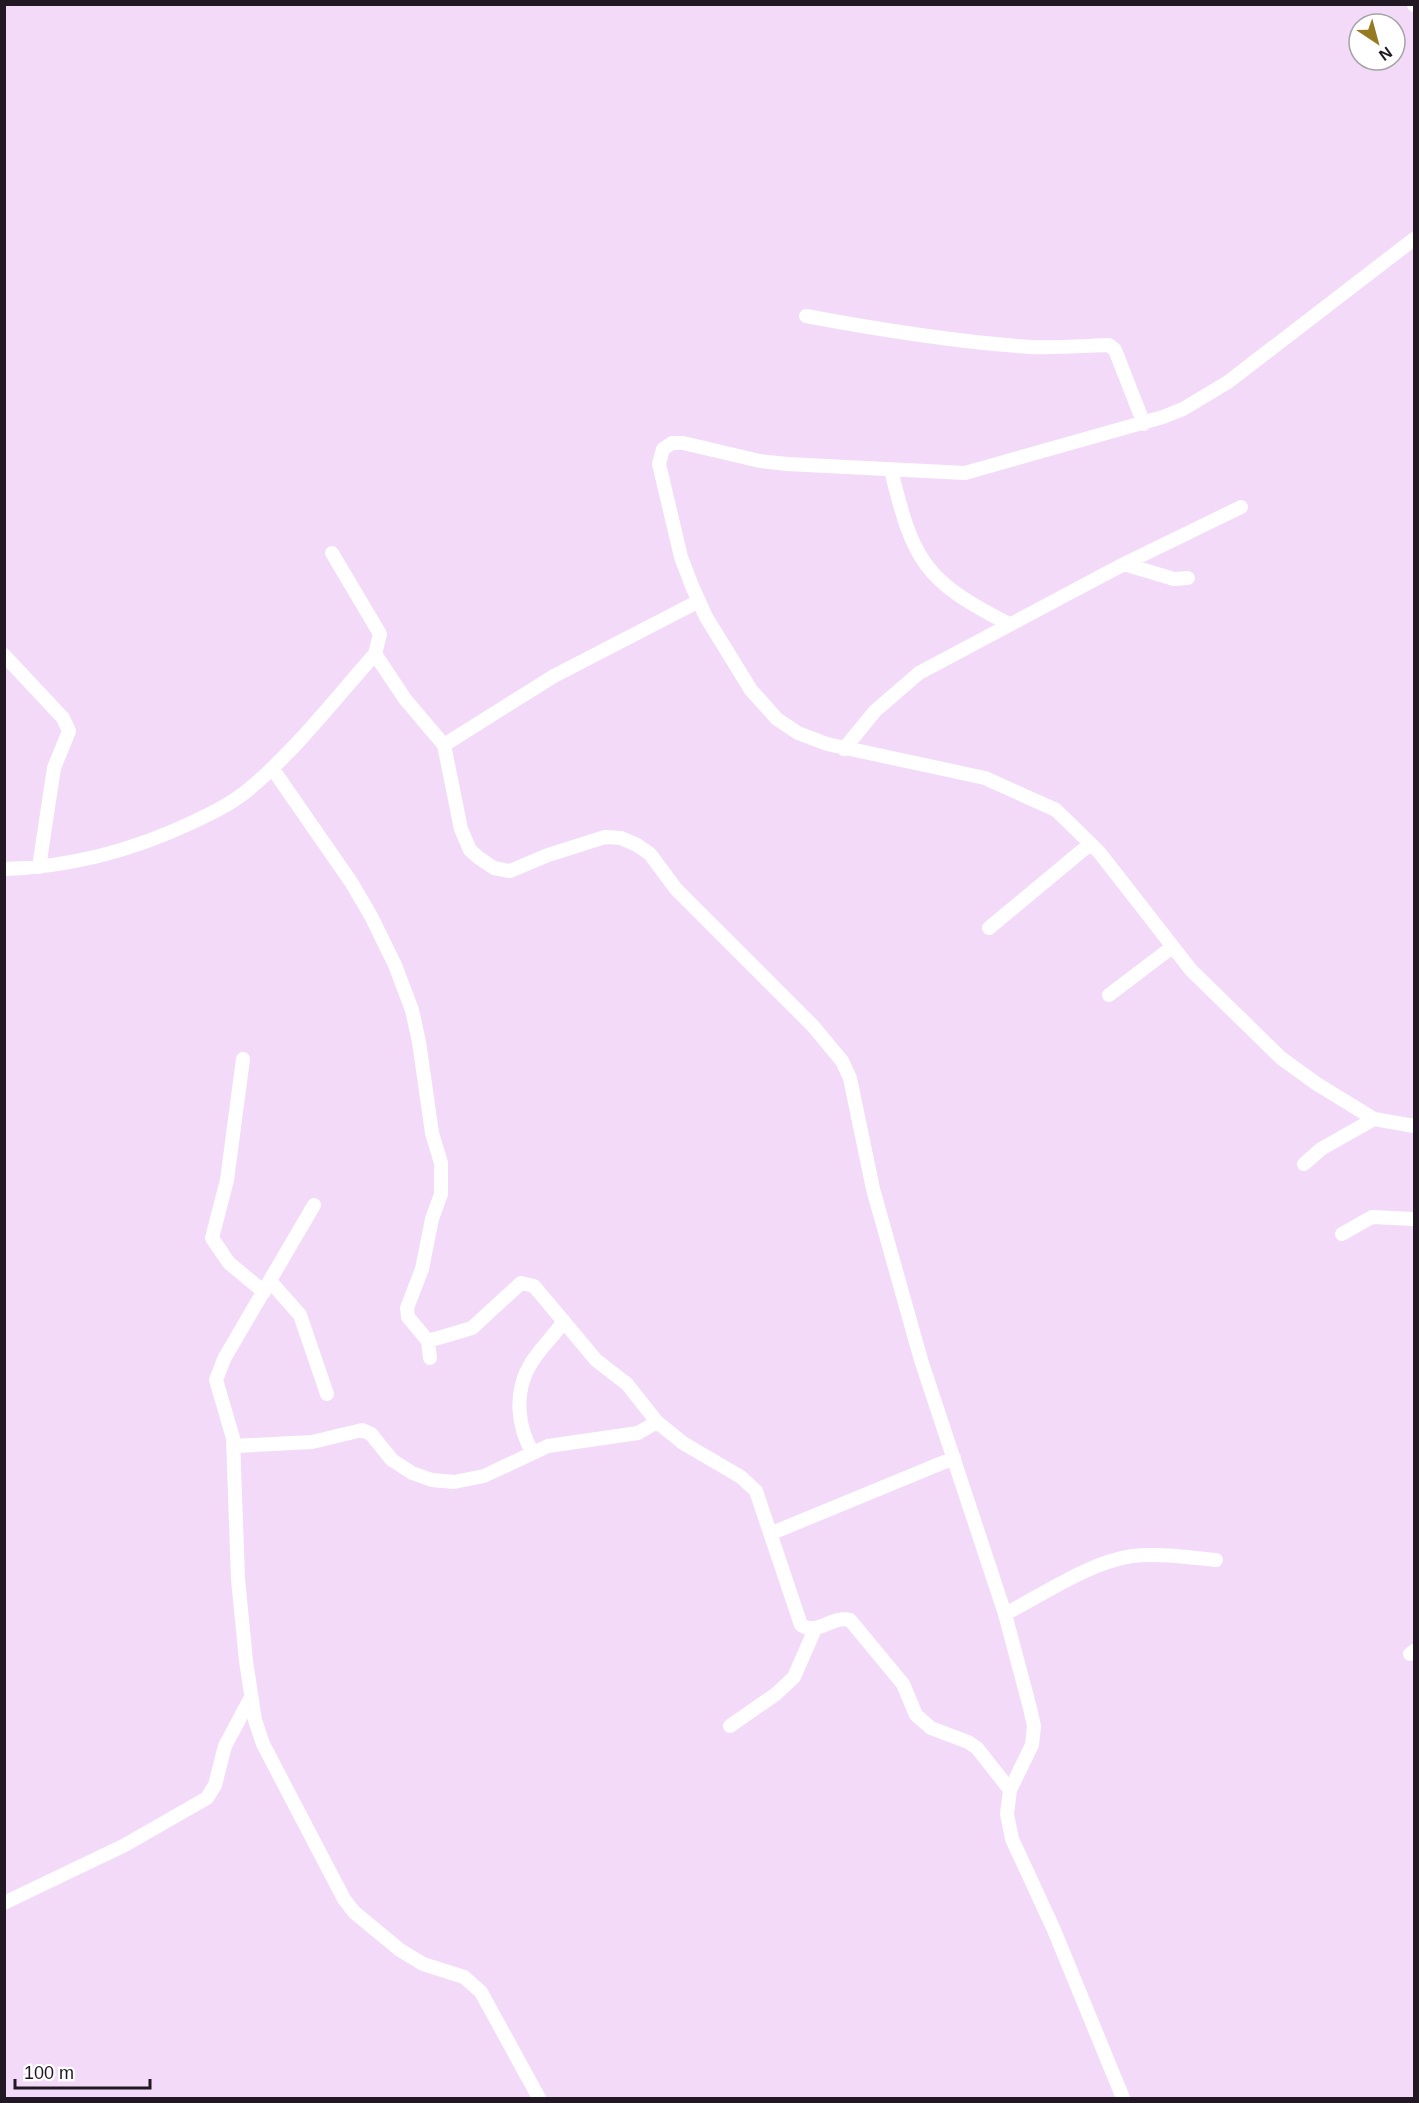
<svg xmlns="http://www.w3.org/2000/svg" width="1419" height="2103" font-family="Arial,sans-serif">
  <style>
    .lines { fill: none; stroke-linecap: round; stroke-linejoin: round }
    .minor { stroke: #fff; stroke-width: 14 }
  </style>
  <rect width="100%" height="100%" fill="#f3daf9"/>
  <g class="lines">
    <path class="minor" d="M 1414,4 L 1414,5
      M 1414,239 L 1228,382 L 1183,409 L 1163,417 L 965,473 L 787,464 L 760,461 L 683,443 L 672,443 L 663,449 L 659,464 L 681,557 L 692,586 L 706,617 L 751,690 L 777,719 L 798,733 L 827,744 L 985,778 L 1056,810 L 1099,852 L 1191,970 L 1281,1058 L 1317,1084 L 1374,1119 L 1414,1126
      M 806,316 C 881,330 955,342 1031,347 C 1057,348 1083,346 1109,345 L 1115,350 L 1144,424
      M 891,470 C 913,561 924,581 1009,624
      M 1124,564 L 1174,579 L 1188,578
      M 375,654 L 405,699 L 444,745 L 461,829 L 470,850 L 479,858 L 494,868 L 510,871 L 548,855 L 605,837 L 621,838 L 637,845 L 650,854 L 676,889 L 813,1026 L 842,1061 L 850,1078 L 873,1189 L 921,1360 L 1005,1614 L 1030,1708 L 1034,1726 L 1032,1745 L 1010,1790 L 1007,1814 L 1012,1839 L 1054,1930 L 1123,2098
      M 4,655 L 63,718 L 69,731 L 54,768 L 39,867
      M 444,745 L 554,676 L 699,601
      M 844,749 L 875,711 L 919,673 L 1124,564 L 1241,507
      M 272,768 L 351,882 L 371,916 L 395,965 L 412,1010 L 419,1042 L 432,1133 L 441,1163 L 441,1194 L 432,1219 L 422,1269 L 407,1308 L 408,1317 L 428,1341 L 430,1358
      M 4,869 C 71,867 132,851 193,822 C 212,813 231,804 248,790 C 295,751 334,700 375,654 L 380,634 L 332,553
      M 989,928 L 1090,844
      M 1109,995 L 1171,948
      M 243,1059 L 227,1180 L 212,1238 L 229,1263 L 264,1292
      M 1304,1164 L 1321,1149 L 1374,1119
      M 314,1205 L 224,1359 L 216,1380 L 233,1438 L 238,1579 L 246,1661 L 255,1720 L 263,1744 L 344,1899 L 354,1912 L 400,1950 L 423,1964 L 464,1977 L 481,1992 L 539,2098
      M 1342,1234 L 1372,1217 L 1414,1219
      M 270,1281 L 300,1315 L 327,1394
      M 428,1341 L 472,1328 L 521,1283 L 534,1286 L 596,1360 L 627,1384 L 657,1422 L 683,1443 L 741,1477 L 756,1491 L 801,1625 C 819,1636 832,1615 850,1620 L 903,1684 L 916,1715 L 931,1728 L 968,1742 L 977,1748 L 1010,1790
      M 234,1446 L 312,1442 L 362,1430 L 371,1434 L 392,1460 L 412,1473 L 432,1480 L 454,1482 L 484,1476 L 548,1446 L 638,1433 L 657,1422
      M 533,1453 C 517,1427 514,1392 530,1365 C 539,1349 554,1336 564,1321
      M 772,1533 L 954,1458
      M 1005,1614 C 1042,1595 1090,1562 1132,1556 C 1160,1553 1188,1557 1216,1560
      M 1410,1654 L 1414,1651
      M 730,1726 L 776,1694 L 794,1677 L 815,1629
      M 4,1903 L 125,1845 L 207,1798 L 215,1785 L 225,1746 L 250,1699"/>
  </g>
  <rect width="1419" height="2103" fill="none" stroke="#211823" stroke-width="12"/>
  <g transform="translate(1377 42) rotate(144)"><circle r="28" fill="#ffffff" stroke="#a6a3a7" stroke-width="1.5"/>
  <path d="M0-4.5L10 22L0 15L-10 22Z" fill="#967a22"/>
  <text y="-9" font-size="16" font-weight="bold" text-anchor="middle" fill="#211823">N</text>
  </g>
  <path d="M15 2079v9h135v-9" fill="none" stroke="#211823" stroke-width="3"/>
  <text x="24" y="2079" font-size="18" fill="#211823" stroke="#ffffff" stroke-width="4.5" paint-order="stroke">100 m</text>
</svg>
